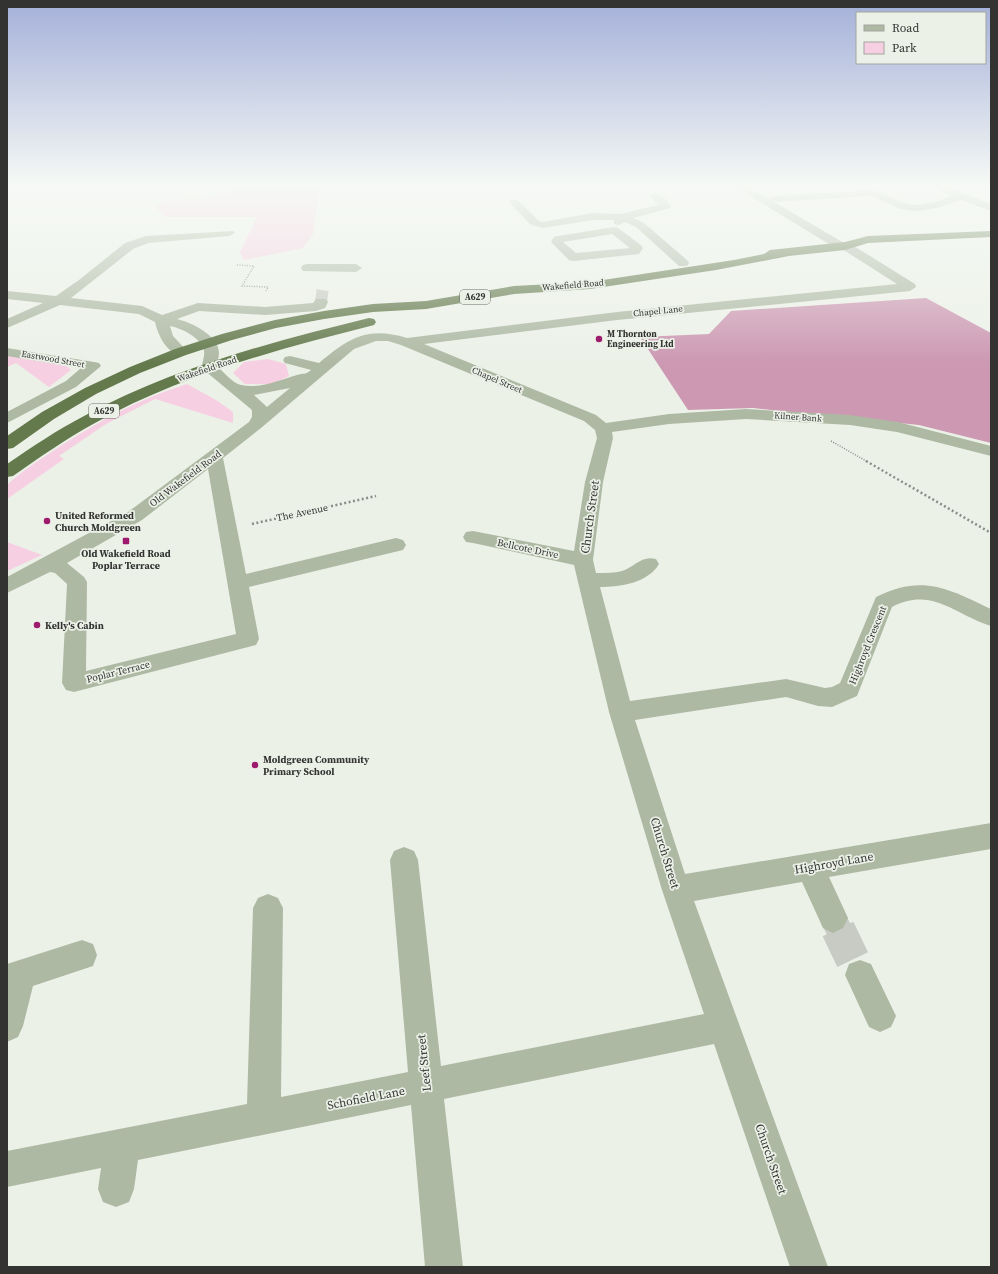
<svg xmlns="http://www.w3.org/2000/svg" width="998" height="1274" font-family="'Source Serif 4',serif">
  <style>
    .green { fill: #f6cfe2 }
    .forest { fill: #cc98b2 }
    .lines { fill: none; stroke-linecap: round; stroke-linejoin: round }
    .minor-tunnel-far2 { stroke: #c7cbc3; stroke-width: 12; stroke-dasharray: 12 6; stroke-linecap: butt }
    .minor-tunnel-far1 { stroke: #c7cbc3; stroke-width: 26; stroke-dasharray: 26 13; stroke-linecap: butt }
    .minor-tunnel { stroke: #c7cbc3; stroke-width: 34; stroke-dasharray: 34 17; stroke-linecap: butt }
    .path-far1 { stroke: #8b8e88; stroke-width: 1.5; stroke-dasharray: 1 1.5; stroke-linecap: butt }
    .path { stroke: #8b8e88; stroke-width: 2.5; stroke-dasharray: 2 2.5; stroke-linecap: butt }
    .minor { fill: #aeb9a4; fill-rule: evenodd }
    .highway { fill: #647a4d; fill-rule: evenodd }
    .poi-dot { fill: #9d1a6d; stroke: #ecf1e8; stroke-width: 1.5 }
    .labels { text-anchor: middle; stroke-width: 3.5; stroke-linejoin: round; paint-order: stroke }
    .far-street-label { font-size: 9px; fill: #333431; stroke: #ecf1e8 }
    .shield { fill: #ecf1e8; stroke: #6a6d68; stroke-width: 1 }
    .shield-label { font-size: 9px; font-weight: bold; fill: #333431 }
    .far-poi-label { font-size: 9px; font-weight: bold; fill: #333431; stroke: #ecf1e8; text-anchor: start }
    .street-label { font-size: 10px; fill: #333431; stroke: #ecf1e8 }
    .poi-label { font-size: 10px; font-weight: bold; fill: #333431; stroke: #ecf1e8; text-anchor: start }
    .near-street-label { font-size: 12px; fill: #333431; stroke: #ecf1e8 }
  </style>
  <rect width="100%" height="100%" fill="#ecf1e8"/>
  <path class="green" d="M 233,186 L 320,186 L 313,234 L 303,248 L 244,260 L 240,252 L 257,217 L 165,217 L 155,207 L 165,201 L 231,194 Z
    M 7,355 L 23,357 L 67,366 L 71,370 L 49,387 L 16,363 L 7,367 Z
    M 268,359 L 286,364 L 289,376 L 273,384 L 245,384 L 233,373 L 244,362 Z
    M 187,384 L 216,400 L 233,412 L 233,423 L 155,399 L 106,424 L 59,456 L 64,459 L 7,499 L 7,485 C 23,470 41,459 59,447 C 99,421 141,398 187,384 Z
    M 7,542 L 42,555 L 7,571 Z"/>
  <path class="forest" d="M 926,298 L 991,333 L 991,443 L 919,425 L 753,408 L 688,410 L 640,337 L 709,334 L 731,311 Z"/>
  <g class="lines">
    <path class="minor-tunnel-far2" d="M 321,302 L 323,287"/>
    <path class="minor-tunnel-far1" d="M 833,918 L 839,930"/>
    <path class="minor-tunnel" d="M 838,929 L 860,975"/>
    <path class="path-far1" d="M 592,186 L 603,193
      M 237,265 L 254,266 L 242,286 L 268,287 L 266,291
      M 831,441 L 868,462"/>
    <path class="path" d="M 866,461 L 991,533
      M 252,524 L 376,496"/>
    <path class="minor" d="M 734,186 L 746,186 L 770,200 L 771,197 L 775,196 L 874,190 L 906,204 L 916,205 L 935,202 L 952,196 L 930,186 L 944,186 L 991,204 L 991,211 L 961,200 L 937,208 L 916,211 L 900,209 L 872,196 L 774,202 L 844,243 L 849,243 L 915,284 L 916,287 L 910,291 L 617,320 L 424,344 L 596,415 L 606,423 L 669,414 L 746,409 L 850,415 L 898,422 L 991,446 L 991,456 L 897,432 L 850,425 L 746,419 L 669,424 L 612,432 L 613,438 L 603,482 L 593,560 L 596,573 C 605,573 614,573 622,571 C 635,567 641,555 656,559 L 659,564 C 648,583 620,587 600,587 L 630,701 L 786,679 L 825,688 L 832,687 L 840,683 L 876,597 C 921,574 948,588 991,609 L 991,626 C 955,615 932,586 892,607 L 857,696 L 832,707 L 818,706 L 786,697 L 635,720 L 685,874 L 991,823 L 991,849 L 829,877 L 848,918 L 843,928 L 833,933 L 823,928 L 802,882 L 694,901 L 828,1267 L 790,1267 L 714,1044 L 444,1099 L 463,1267 L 425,1267 L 411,1105 L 138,1160 L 134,1189 L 129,1202 L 116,1207 L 103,1202 L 98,1189 L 101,1168 L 7,1187 L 7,1151 L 247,1104 L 253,908 L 258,898 L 268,894 L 278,898 L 283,908 L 281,1097 L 408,1072 L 390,860 L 394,851 L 404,847 L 414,851 L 418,860 L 441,1066 L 704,1014 L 662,890 L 609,712 L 574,565 L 473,543 L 466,542 L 463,537 L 466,532 L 473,531 L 574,551 L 585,482 L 597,438 L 595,430 L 584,421 L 401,345 L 388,341 L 376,341 L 354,349 L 261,428 L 223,458 L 246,574 L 396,538 L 403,540 L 406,545 L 403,550 L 249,587 L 259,639 L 256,645 L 74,692 L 66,690 L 62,683 L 67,584 L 55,573 L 50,572 L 7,593 L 7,577 L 128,512 L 249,422 L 252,417 L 252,410 L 204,370 L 202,367 C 202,362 205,356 204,351 C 202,338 181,328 170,326 L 173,336 L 187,351 L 185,354 C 168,358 158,335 155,322 L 139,314 L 60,305 L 7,328 L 7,319 L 43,303 L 7,299 L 7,291 L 56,296 L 79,280 L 125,243 L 146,236 L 233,231 L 235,233 L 229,236 L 148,243 L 133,249 L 71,298 L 142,306 L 162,315 L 198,303 L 265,307 L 313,303 L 316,299 L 326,299 L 328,302 L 325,308 L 316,311 L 265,315 L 199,311 L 177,319 C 191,322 219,336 219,353 C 219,357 217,362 217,366 C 223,371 233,384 241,385 C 260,389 280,380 297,375 C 303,373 306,375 311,370 L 285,363 L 283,360 L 285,357 L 290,356 L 319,363 C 349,338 367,326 407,338 L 617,312 L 897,284 L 842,249 L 837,249 ZM 290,388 L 267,407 L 254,395 ZM 208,469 L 236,634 L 86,671 L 87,582 L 84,577 L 67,563 L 142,520 Z
      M 655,193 C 661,194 668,201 671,206 L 670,208 L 633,218 L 644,223 L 687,260 L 689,263 L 687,266 L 679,266 L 636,227 L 625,222 L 618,225 L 614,224 L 614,220 L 592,220 L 543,228 L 531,225 L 509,202 L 510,200 L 518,200 L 539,221 L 543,222 L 592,213 L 620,214 L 658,205 L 650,196 Z
      M 614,227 L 618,228 L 641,245 L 643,248 L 639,254 L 573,261 L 569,260 L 551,242 L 554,237 L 558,236 ZM 612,234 L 630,248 L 576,253 L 563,242 Z
      M 307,264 L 356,264 L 362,268 L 356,272 L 303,271 L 301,268 L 303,265 Z
      M 7,348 L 94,362 L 99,363 L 101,366 L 76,387 L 7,423 L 7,412 L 66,381 L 81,368 L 7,356 Z
      M 82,940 L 93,944 L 97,955 L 93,966 L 33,986 L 23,1026 L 18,1037 L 7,1042 L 7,964 Z
      M 860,960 L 871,964 L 896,1016 L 891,1027 L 880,1032 L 869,1027 L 845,975 L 849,964 Z"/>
    <path class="highway" d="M 991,231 L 991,237 L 868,243 L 845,250 L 789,256 L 716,270 L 590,289 L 514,294 L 426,309 L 373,312 L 324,319 L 276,328 L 232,340 L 186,355 L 140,373 L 96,394 L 54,419 L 13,448 L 7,449 L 7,436 L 42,412 L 85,388 L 130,367 L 175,349 L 222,334 L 275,320 L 324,311 L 373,304 L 426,301 L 514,286 L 590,282 L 734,260 L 764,254 L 770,250 L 845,242 L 868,236 Z
      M 369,318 L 374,319 L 376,322 L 374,325 C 279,349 181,375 95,423 C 66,439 40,457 13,476 L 7,477 L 7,464 C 32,447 57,430 84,416 C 173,368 271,342 369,318 Z"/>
  </g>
  <linearGradient id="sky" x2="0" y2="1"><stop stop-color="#a4b0d9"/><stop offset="0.51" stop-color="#f6f9f5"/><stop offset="1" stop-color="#f6f9f5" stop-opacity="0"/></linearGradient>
  <rect width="998" height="364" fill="url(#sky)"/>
  <g class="poi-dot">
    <circle cx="599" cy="339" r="4"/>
    <circle cx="47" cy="521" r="4"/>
    <rect x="122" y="537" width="8" height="8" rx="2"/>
    <circle cx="37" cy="625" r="4"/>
    <circle cx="255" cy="765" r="4"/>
  </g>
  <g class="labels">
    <g class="far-street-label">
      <text transform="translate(573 285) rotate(-5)" y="3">Wakefield Road</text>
      <text transform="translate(658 311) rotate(-6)" y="3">Chapel Lane</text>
      <text transform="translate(53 359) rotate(10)" y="3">Eastwood Street</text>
      <text transform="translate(207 369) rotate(-19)" y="3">Wakefield Road</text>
      <text transform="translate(497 380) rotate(23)" y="3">Chapel Street</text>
      <text transform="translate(798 417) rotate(4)" y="3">Kilner Bank</text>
    </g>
    <g class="shield">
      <rect x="460" y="290" width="30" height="14" rx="3"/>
      <rect x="89" y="404" width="30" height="14" rx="3"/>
    </g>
    <g class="shield-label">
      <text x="475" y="300">A629</text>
      <text x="104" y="414">A629</text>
    </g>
    <g class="far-poi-label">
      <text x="607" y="337">M Thornton<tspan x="607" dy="10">Engineering Ltd</tspan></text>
    </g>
    <g class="street-label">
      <text transform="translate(185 478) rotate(-37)" y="4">Old Wakefield Road</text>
      <text transform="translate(302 512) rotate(-12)" y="4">The Avenue</text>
      <text transform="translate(528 548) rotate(12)" y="4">Bellcote Drive</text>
      <text transform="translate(867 645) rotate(-68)" y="4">Highroyd Crescent</text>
      <text transform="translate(118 671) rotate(-14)" y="4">Poplar Terrace</text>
    </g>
    <g class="poi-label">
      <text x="55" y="519">United Reformed<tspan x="55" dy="12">Church Moldgreen</tspan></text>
      <text x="126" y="557" text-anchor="middle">Old Wakefield Road<tspan x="126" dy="12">Poplar Terrace</tspan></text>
      <text x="45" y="629">Kelly's Cabin</text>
      <text x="263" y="763">Moldgreen Community<tspan x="263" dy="12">Primary School</tspan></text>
    </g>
    <g class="near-street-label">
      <text transform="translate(590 517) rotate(-82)" y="4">Church Street</text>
      <text transform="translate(665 853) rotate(73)" y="4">Church Street</text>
      <text transform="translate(834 863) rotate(-10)" y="4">Highroyd Lane</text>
      <text transform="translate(424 1063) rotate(-96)" y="4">Leef Street</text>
      <text transform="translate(366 1098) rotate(-11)" y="4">Schofield Lane</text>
      <text transform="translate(771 1159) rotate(71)" y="4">Church Street</text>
    </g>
  </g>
  <rect width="998" height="1274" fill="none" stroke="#333431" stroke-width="16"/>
  <rect x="856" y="12" width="130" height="52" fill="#ecf1e8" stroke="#a2a59f"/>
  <rect x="864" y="25" width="20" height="6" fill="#aeb9a4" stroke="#a2a59f"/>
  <text x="892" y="32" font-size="12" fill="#333431">Road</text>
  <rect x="864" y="42" width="20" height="12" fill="#f6cfe2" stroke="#a2a59f"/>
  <text x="892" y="52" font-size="12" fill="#333431">Park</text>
</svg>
